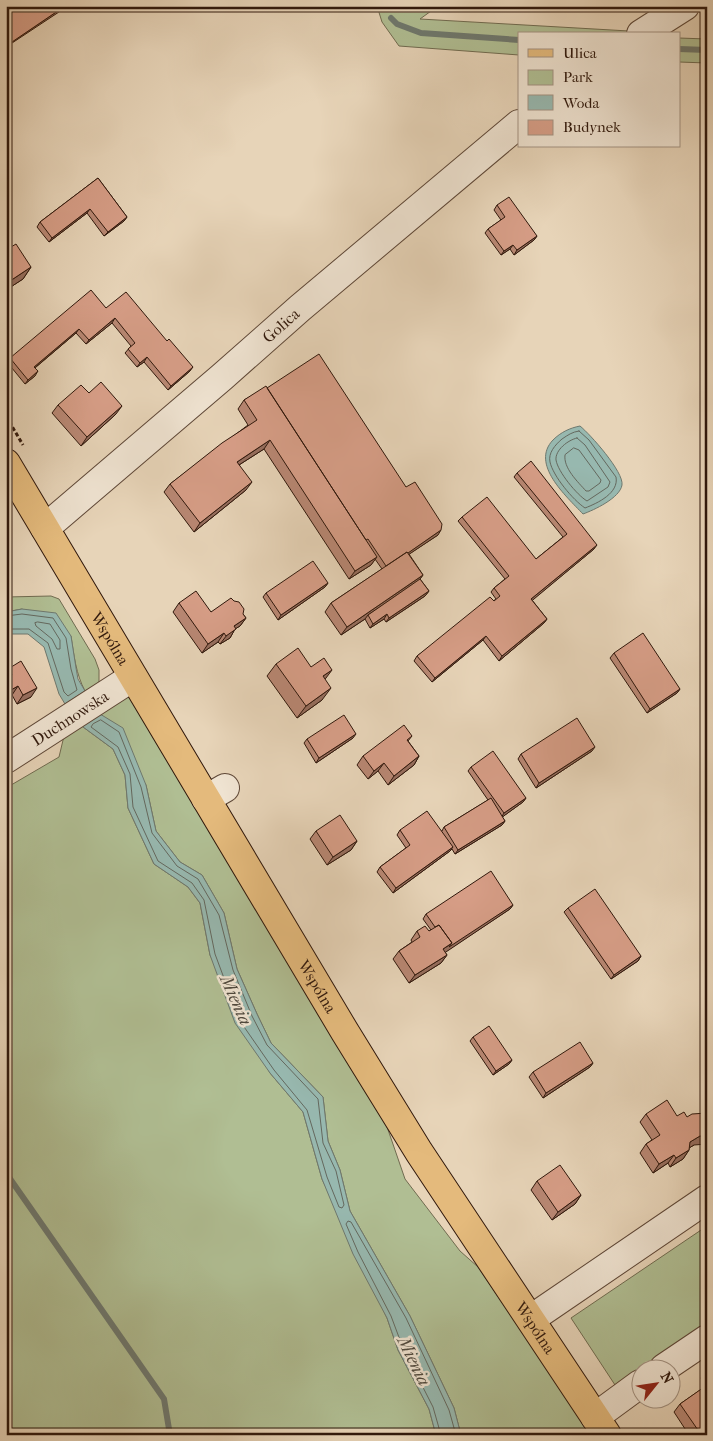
<svg xmlns="http://www.w3.org/2000/svg" width="713" height="1441" font-family="'IM FELL French Canon',serif">
  <style>
    .green { fill: #b0be93; stroke: #706b50 }
    .water { fill: #97b8af; stroke: #6e786e }
    .lines { fill: none; stroke-linecap: round; stroke-linejoin: round }
    .shore { stroke: #64685e; stroke-width: 1 }
    .stream { stroke: #6e786e; stroke-width: 6 }
    .minor-casing { stroke: #5e4737; stroke-width: 30 }
    .major-casing { stroke: #30180c; stroke-width: 30 }
    .path { stroke: #30180c; stroke-width: 3; stroke-dasharray: 4 2.5; stroke-linecap: butt }
    .minor { stroke: #efe3d1; stroke-width: 28 }
    .major { stroke: #e4ba7c; stroke-width: 28 }
    .wall { fill: #b88773; stroke: #30180c }
    .shaded-wall { fill: #966e5e; stroke: #30180c }
    .building { fill: #d69d86; stroke: #30180c }
    .labels { text-anchor: middle; stroke-width: 5; stroke-linejoin: round; paint-order: stroke }
    .street-label { font-size: 16px; fill: #30180c; stroke: #efe3d1 }
    .water-label { font-size: 18px; font-style: italic; fill: #4f483d; stroke: #efe3d1 }
  </style>
  <rect width="100%" height="100%" fill="#e7d4b8"/>
  <filter id="stains"><feTurbulence type="fractalNoise" baseFrequency=".004" numOctaves="4"/><feColorMatrix values="0 0 0 0 .2 0 0 0 0 .09 0 0 0 0 .02 0 0 0 .5 -.17"/></filter>
  <radialGradient id="worn" r=".72"><stop offset=".6" stop-color="#630" stop-opacity="0"/><stop offset="1" stop-color="#630" stop-opacity=".3"/></radialGradient>
  <path class="green" d="M 377,6 L 438,6 L 420,19 L 629,31 L 624,34 L 519,34 L 519,55 L 399,46 L 382,22 Z
    M 679,38 L 707,39 L 707,63 L 679,62 Z
    M 51,596 L 59,599 L 95,659 L 99,670 L 99,683 L 85,691 C 76,674 74,656 71,636 L 22,609 L 6,612 L 6,597 Z
    M 129,697 L 385,1121 L 405,1179 L 460,1251 L 478,1267 L 592,1435 L 461,1435 L 454,1408 L 410,1316 L 350,1211 L 340,1170 L 328,1141 L 323,1097 L 271,1043 L 257,1014 L 237,969 L 224,913 L 202,875 L 180,862 L 156,831 L 146,785 L 100,714 L 119,700 Z
    M 79,724 L 113,749 L 125,775 L 128,808 L 154,864 L 188,887 L 200,903 L 210,955 L 270,1073 L 303,1112 L 322,1179 L 387,1318 L 398,1350 L 429,1409 L 436,1435 L 6,1435 L 6,788 L 59,757 L 64,736 Z
    M 707,1226 L 707,1329 L 647,1368 L 640,1368 L 640,1373 L 617,1388 L 571,1318 Z"/>
  <path class="water" d="M 580,426 C 590,434 624,472 622,485 C 620,498 594,510 583,514 C 566,496 530,464 553,440 C 561,432 570,428 580,426 Z
    M 22,609 L 56,613 L 71,636 L 76,668 L 78,679 L 85,691 L 65,704 L 59,694 L 44,647 L 28,634 L 6,634 L 6,612 Z
    M 100,714 L 123,728 L 146,785 L 156,831 L 180,862 L 202,875 L 224,913 L 237,969 L 257,1014 L 271,1043 L 323,1097 L 328,1141 L 340,1170 L 350,1211 L 410,1316 L 454,1408 L 461,1435 L 436,1435 L 429,1409 L 398,1350 L 387,1318 L 353,1254 L 322,1179 L 303,1112 L 270,1073 L 235,1023 L 210,955 L 200,903 L 188,887 L 154,864 L 128,808 L 125,775 L 113,749 L 79,724 Z"/>
  <g class="lines">
    <path class="shore" d="M 579,431 L 589,440 L 616,477 C 619,493 598,503 585,508 C 573,500 553,476 550,462 C 548,453 555,445 562,439 C 568,435 572,432 579,431 Z
      M 577,438 L 585,445 L 610,482 L 608,487 L 587,501 C 577,495 558,472 556,460 C 555,450 568,440 577,438 Z
      M 574,448 L 579,450 L 601,480 L 600,483 L 589,491 L 586,491 C 578,482 563,468 565,455 Z
      M 6,616 L 22,614 L 53,618 L 66,638 L 71,669 L 77,690 L 68,696 L 64,692 L 48,643 L 29,629 L 6,629
      M 38,622 L 50,624 L 60,640 L 60,649 L 57,649 L 52,639 L 36,626 L 35,623 Z
      M 101,720 L 119,732 L 141,787 L 152,833 L 177,866 L 198,879 L 219,915 L 233,970 L 252,1016 L 267,1045 L 318,1099 L 323,1143 L 336,1171 L 344,1205 L 342,1208 L 339,1207 L 327,1177 L 307,1110 L 274,1070 L 240,1021 L 215,954 L 204,900 L 192,883 L 158,861 L 133,807 L 130,774 L 118,747 L 91,727 L 93,724 Z
      M 441,1435 L 433,1407 L 403,1348 L 391,1316 L 358,1252 L 346,1224 L 348,1221 L 351,1222 L 406,1318 L 449,1410 L 456,1435"/>
    <path class="stream" d="M 391,18 L 397,24 L 421,33 L 519,40
      M 679,49 L 707,50
      M 6,1173 L 164,1399 L 170,1435"/>
    <g class="minor-casing">
      <g id="minor">
        <path d="M 641,34 L 685,6"/>
        <path id="s1" d="M 45,528 L 222,377 L 300,308 L 519,124"/>
        <path id="s2" d="M 6,759 L 133,677"/>
        <path d="M 206,799 L 225,788"/>
        <path d="M 531,1319 L 707,1199"/>
        <path d="M 664,1368 L 707,1339"/>
        <path d="M 595,1417 L 640,1384"/>
      </g>
    </g>
    <g class="major-casing">
      <g id="major">
        <path id="s3" d="M 6,463 L 345,1032 L 419,1152 L 607,1435"/>
      </g>
    </g>
    <path class="path" d="M 6,416 L 23,445"/>
    <use href="#minor" class="minor"/>
    <use href="#major" class="major"/>
  </g>
  <path class="wall" d="M 98,178 L 127,217 L 124,221 L 104,236 L 87,213 L 49,242 L 37,227 L 40,222 Z
    M 497,205 L 537,236 L 534,240 L 514,255 L 510,249 L 501,255 L 485,233 L 488,229 L 501,220 L 494,210 Z
    M 6,250 L 31,267 L 23,279 L 6,290 Z
    M 106,308 L 190,371 L 168,390 L 144,362 L 137,367 L 125,353 L 131,346 L 112,323 L 86,344 L 76,333 L 35,368 L 35,376 L 25,384 L 7,362 L 10,358 Z
    M 267,388 L 406,487 L 438,535 L 409,554 L 423,575 L 420,579 L 429,591 L 425,596 L 386,622 L 384,619 L 370,628 L 365,619 L 341,635 L 325,612 L 331,603 L 382,569 L 375,559 L 371,565 L 349,579 L 264,449 L 239,465 L 246,490 L 194,532 L 164,492 L 170,484 L 248,425 L 238,409 L 244,400 Z
    M 89,393 L 116,414 L 81,446 L 52,413 L 58,405 Z
    M 517,473 L 594,549 L 532,600 L 547,619 L 544,623 L 499,661 L 483,640 L 432,682 L 414,661 L 417,656 L 496,599 L 491,592 L 494,588 L 505,579 L 458,521 L 462,517 L 536,559 L 563,537 L 514,477 Z
    M 328,583 L 325,587 L 278,620 L 263,597 L 266,593 Z
    M 179,603 L 211,612 L 243,614 L 246,618 L 240,626 L 235,629 L 230,638 L 220,644 L 218,642 L 202,653 L 173,612 Z
    M 614,653 L 680,689 L 677,693 L 647,713 L 610,658 Z
    M 276,664 L 311,667 L 325,680 L 322,700 L 297,718 L 267,676 Z
    M 8,669 L 31,697 L 17,704 L 12,695 L 6,698 L 6,671 Z
    M 412,736 L 408,741 L 419,756 L 414,765 L 388,785 L 378,771 L 368,779 L 357,765 L 363,756 Z
    M 353,738 L 316,763 L 304,743 L 307,739 Z
    M 592,751 L 536,788 L 518,759 L 521,754 Z
    M 471,767 L 526,798 L 523,802 L 502,817 L 505,821 L 502,825 L 455,854 L 452,849 L 450,851 L 393,893 L 377,872 L 380,867 L 406,848 L 397,835 L 400,830 L 442,831 L 444,827 L 488,800 L 468,771 Z
    M 316,831 L 357,841 L 351,850 L 327,865 L 310,839 Z
    M 513,905 L 510,909 L 445,952 L 447,955 L 441,963 L 409,983 L 393,959 L 399,951 L 412,942 L 411,940 L 417,931 L 429,931 L 431,930 L 423,919 L 426,914 Z
    M 568,908 L 641,956 L 638,961 L 611,979 L 564,912 Z
    M 473,1037 L 512,1060 L 509,1064 L 493,1075 L 470,1041 Z
    M 593,1063 L 590,1067 L 543,1098 L 529,1077 L 533,1072 Z
    M 646,1114 L 694,1145 L 689,1148 L 689,1150 L 683,1159 L 670,1167 L 668,1163 L 653,1173 L 640,1153 L 646,1144 L 652,1140 L 640,1122 Z
    M 537,1181 L 581,1195 L 575,1204 L 552,1220 L 531,1190 Z
    M 707,1370 L 707,1433 L 704,1435 L 689,1435 L 674,1412 L 680,1404 L 706,1386 L 701,1378 Z"/>
  <path class="shaded-wall" d="M 65,6 L 68,6 L 6,47 L 9,44 Z
    M 90,209 L 87,213 L 49,242 L 52,238 Z
    M 127,217 L 124,221 L 104,236 L 108,232 Z
    M 537,236 L 534,240 L 514,255 L 517,250 Z
    M 513,245 L 510,249 L 501,255 L 504,251 Z
    M 31,267 L 23,279 L 6,290 L 6,287 L 10,281 Z
    M 115,318 L 112,323 L 86,344 L 89,340 Z
    M 79,329 L 76,333 L 31,371 L 34,367 Z
    M 147,357 L 144,362 L 137,367 L 140,363 Z
    M 193,367 L 190,371 L 168,390 L 171,386 Z
    M 38,371 L 35,376 L 25,384 L 28,380 Z
    M 122,406 L 116,414 L 81,446 L 87,437 Z
    M 270,440 L 264,449 L 231,470 L 237,462 Z
    M 252,482 L 246,490 L 194,532 L 200,523 Z
    M 441,530 L 438,535 L 384,571 L 387,567 Z
    M 597,545 L 594,549 L 528,604 L 531,599 Z
    M 377,557 L 371,565 L 349,579 L 355,571 Z
    M 423,575 L 417,583 L 368,615 L 365,619 L 341,635 L 347,627 Z
    M 328,583 L 325,587 L 278,620 L 281,615 Z
    M 429,591 L 425,596 L 386,622 L 389,618 Z
    M 387,614 L 384,619 L 370,628 L 373,624 Z
    M 246,618 L 240,626 L 235,629 L 230,638 L 220,644 L 234,626 Z
    M 547,619 L 544,623 L 499,661 L 502,656 Z
    M 224,633 L 218,642 L 202,653 L 208,644 Z
    M 486,636 L 483,640 L 432,682 L 435,678 Z
    M 332,670 L 323,682 L 323,676 Z
    M 18,686 L 12,695 L 6,698 L 11,690 Z
    M 37,688 L 31,697 L 17,704 L 23,695 Z
    M 331,688 L 322,700 L 297,718 L 306,706 Z
    M 680,689 L 677,693 L 647,713 L 650,709 Z
    M 356,734 L 353,738 L 316,763 L 319,758 Z
    M 595,747 L 592,751 L 536,788 L 539,783 Z
    M 419,756 L 414,765 L 388,785 L 394,776 Z
    M 384,763 L 378,771 L 368,779 L 374,771 Z
    M 526,798 L 523,802 L 501,818 L 504,813 Z
    M 505,821 L 502,825 L 455,854 L 458,850 Z
    M 357,841 L 351,850 L 327,865 L 333,857 Z
    M 453,847 L 450,851 L 393,893 L 396,888 Z
    M 513,905 L 510,909 L 437,958 L 443,949 Z
    M 447,955 L 441,963 L 409,983 L 415,975 Z
    M 641,956 L 638,961 L 611,979 L 614,975 Z
    M 512,1060 L 509,1064 L 493,1075 L 496,1071 Z
    M 593,1063 L 590,1067 L 543,1098 L 546,1093 Z
    M 700,1136 L 707,1136 L 707,1144 L 694,1145 L 684,1151 L 690,1142 Z
    M 689,1150 L 683,1159 L 670,1167 L 676,1158 Z
    M 674,1155 L 668,1163 L 653,1173 L 659,1164 Z
    M 581,1195 L 575,1204 L 552,1220 L 558,1212 Z
    M 707,1428 L 707,1433 L 704,1435 L 699,1435 Z"/>
  <path class="building" d="M 6,6 L 65,6 L 9,44 L 6,40 Z
    M 98,178 L 127,217 L 108,232 L 90,209 L 52,238 L 40,222 Z
    M 509,197 L 537,236 L 517,250 L 513,245 L 504,251 L 488,229 L 505,217 L 497,205 Z
    M 16,244 L 31,267 L 10,281 L 6,275 L 6,250 Z
    M 91,290 L 106,308 L 126,292 L 167,341 L 169,339 L 193,367 L 171,386 L 147,357 L 140,363 L 128,349 L 135,343 L 115,318 L 89,340 L 79,329 L 34,367 L 38,371 L 28,380 L 10,358 Z
    M 319,354 L 406,487 L 415,482 L 442,524 L 441,530 L 408,553 L 407,552 L 386,566 L 368,539 L 366,540 L 267,388 Z
    M 101,382 L 122,406 L 87,437 L 58,405 L 81,385 L 89,393 Z
    M 266,386 L 377,557 L 355,571 L 270,440 L 237,462 L 252,482 L 200,523 L 170,484 L 222,443 L 257,420 L 244,400 Z
    M 531,461 L 597,545 L 531,599 L 547,619 L 502,656 L 486,636 L 435,678 L 417,656 L 490,597 L 494,601 L 500,596 L 494,588 L 509,576 L 462,517 L 487,497 L 536,559 L 567,534 L 517,473 Z
    M 407,552 L 423,575 L 347,627 L 331,603 Z
    M 313,561 L 328,583 L 281,615 L 266,593 Z
    M 420,579 L 429,591 L 389,618 L 387,614 L 373,624 L 368,615 Z
    M 196,591 L 211,612 L 231,598 L 234,601 L 239,602 L 244,609 L 243,614 L 246,618 L 234,626 L 236,629 L 226,636 L 224,633 L 208,644 L 179,603 Z
    M 643,633 L 680,689 L 650,709 L 614,653 Z
    M 298,648 L 311,667 L 324,658 L 332,670 L 323,676 L 331,688 L 306,706 L 276,664 Z
    M 21,661 L 37,688 L 23,695 L 18,686 L 11,690 L 6,681 L 6,679 L 12,675 L 8,669 Z
    M 344,715 L 356,734 L 319,758 L 307,739 Z
    M 577,718 L 595,747 L 539,783 L 521,754 Z
    M 404,725 L 412,736 L 407,740 L 419,756 L 394,776 L 384,763 L 374,771 L 363,756 Z
    M 493,751 L 526,798 L 504,813 L 471,767 Z
    M 491,798 L 505,821 L 458,850 L 444,827 Z
    M 427,811 L 453,847 L 396,888 L 380,867 L 410,845 L 400,830 Z
    M 340,815 L 357,841 L 333,857 L 316,831 Z
    M 491,871 L 513,905 L 449,947 L 452,943 L 439,925 L 435,927 L 426,914 Z
    M 595,889 L 641,956 L 614,975 L 568,908 Z
    M 439,925 L 452,943 L 443,949 L 447,955 L 415,975 L 399,951 L 420,937 L 417,931 L 425,926 L 429,931 Z
    M 489,1026 L 512,1060 L 496,1071 L 473,1037 Z
    M 580,1042 L 593,1063 L 546,1093 L 533,1072 Z
    M 667,1100 L 677,1116 L 684,1112 L 687,1117 L 692,1114 L 707,1113 L 707,1136 L 700,1136 L 690,1142 L 689,1150 L 676,1158 L 674,1155 L 659,1164 L 646,1144 L 660,1135 L 646,1114 Z
    M 560,1165 L 581,1195 L 558,1212 L 537,1181 Z
    M 707,1385 L 707,1428 L 700,1433 L 680,1404 Z"/>
  <g class="labels">
    <g class="street-label">
      <text dy="6" stroke="none"><textPath href="#s1" startOffset="311">Golica</textPath></text>
      <text dy="6" stroke="none"><textPath href="#s3" startOffset="204">Wspólna</textPath></text>
      <text dy="6" stroke="none"><textPath href="#s2" startOffset="76">Duchnowska</textPath></text>
      <text dy="6" stroke="none"><textPath href="#s3" startOffset="609">Wspólna</textPath></text>
      <text dy="6" stroke="none"><textPath href="#s3" startOffset="1014">Wspólna</textPath></text>
    </g>
    <g class="water-label">
      <text transform="translate(236 1000) rotate(66)" y="6">Mienia</text>
      <text transform="translate(414 1361) rotate(64)" y="6">Mienia</text>
    </g>
  </g>
  <rect width="713" height="1441" fill="none" stroke="#e7d4b8" stroke-width="25"/>
  <rect x="8" y="8" width="698" height="1426" fill="none" stroke="#30180c" stroke-width="2.5"/>
  <rect x="12" y="12" width="688" height="1416" fill="none" stroke="#30180c"/>
  <rect x="518" y="32" width="162" height="115" fill="#efe3d1" stroke="#a39282"/>
  <rect x="528" y="49" width="25" height="8" fill="#e4ba7c" stroke="#a39282"/>
  <text x="563" y="58" font-size="15" fill="#30180c">Ulica</text>
  <rect x="528" y="70" width="25" height="15" fill="#b0be93" stroke="#a39282"/>
  <text x="563" y="82" font-size="15" fill="#30180c">Park</text>
  <rect x="528" y="95" width="25" height="15" fill="#97b8af" stroke="#a39282"/>
  <text x="563" y="108" font-size="15" fill="#30180c">Woda</text>
  <rect x="528" y="120" width="25" height="15" fill="#d69d86" stroke="#a39282"/>
  <text x="563" y="132" font-size="15" fill="#30180c">Budynek</text>
  <g transform="translate(656 1384) rotate(60)"><circle r="24" fill="#efe3d1" stroke="#a39282"/>
  <path d="M0-4L9 19L0 12L-9 19Z" fill="#8f2418"/>
  <text y="-8" font-size="14" font-weight="bold" text-anchor="middle" fill="#30180c">N</text>
  </g>
  <rect width="100%" height="100%" filter="url(#stains)"/>
  <rect width="100%" height="100%" fill="url(#worn)"/>
</svg>
